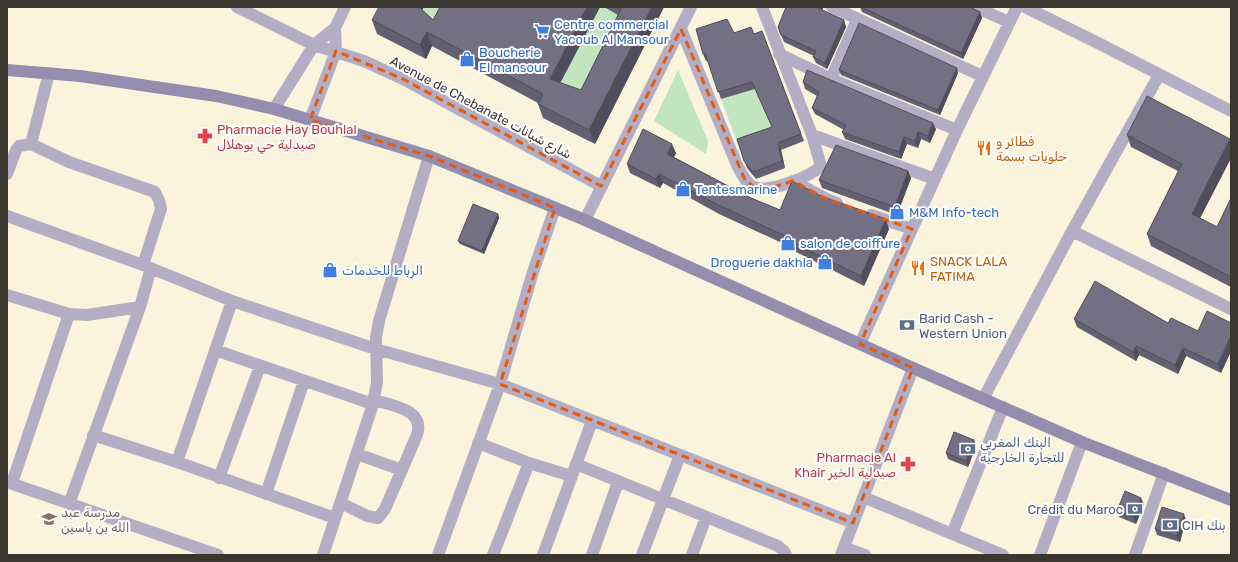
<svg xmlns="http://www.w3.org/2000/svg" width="1238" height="562" font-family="Rubik,'Noto Sans Arabic',sans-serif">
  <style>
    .green { fill: #c1e5be }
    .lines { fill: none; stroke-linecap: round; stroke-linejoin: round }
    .street { stroke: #b4aec5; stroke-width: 12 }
    .secondary { stroke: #948dad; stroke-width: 12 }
    .wall { fill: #636072 }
    .shaded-wall { fill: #504e5c }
    .building { fill: #737084; stroke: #504e5c }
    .marked { fill: none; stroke: #e8590c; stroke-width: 3; stroke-dasharray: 8 5; stroke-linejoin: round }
    .labels { text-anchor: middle; stroke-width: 4; stroke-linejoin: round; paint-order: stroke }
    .shop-label { font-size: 13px; fill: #366cbe; stroke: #fff; text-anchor: start }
    .street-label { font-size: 13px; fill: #3a372e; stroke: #fff }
    .health-label { font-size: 13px; fill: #be3a42; stroke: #fff; text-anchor: start }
    .food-label { font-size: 13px; fill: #c56008; stroke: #fff; text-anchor: start }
    .service-label { font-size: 13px; fill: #4e5e75; stroke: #fff; text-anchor: start }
    .education-label { font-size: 13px; fill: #785e54; stroke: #fff; text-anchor: start }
  </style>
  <rect width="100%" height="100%" fill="#faf4dc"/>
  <path class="green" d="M 423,7 L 452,7 L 438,34 L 419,17 Z
    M 600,7 L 604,7 L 627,20 L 586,104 L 555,93 Z
    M 678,70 L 708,141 L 706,154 L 654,121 Z
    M 755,89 L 775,134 L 739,147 L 721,99 Z"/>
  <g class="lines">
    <path class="street" d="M 237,7 L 314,45 L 364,61 L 403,79 L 601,186
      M 832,7 L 982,76
      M 975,7 L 1009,22
      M 1025,7 L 1098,43 L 1231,111
      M 681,29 L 737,165 C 741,173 747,186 757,188 C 773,191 810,177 821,166 L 812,135 L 762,7
      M 779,54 L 831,79 L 957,130
      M 49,73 L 31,144 L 69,162 L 155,192 L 159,200 L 161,209 L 143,265
      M 831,79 L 857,20
      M 274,109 L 314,45 L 335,28 L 345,7
      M 310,120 L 336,51 L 335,28
      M 812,135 L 935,179
      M 7,174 L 16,150 L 19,146 L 31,144
      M 793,181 L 827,199 L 837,203
      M 871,215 L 912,229
      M 7,216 L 143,265 L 232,301 L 376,349 L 500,384 L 853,523
      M 585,220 L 691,7
      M 1072,231 L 1159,75
      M 7,295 L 69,314 L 87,315 L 140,307
      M 232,301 L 177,462 L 335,518
      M 860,344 L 957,130 L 1017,7
      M 215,350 L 373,404
      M 983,399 L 1072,231 L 1231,309
      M 93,435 L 177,462
      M 478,443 L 529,463 L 493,555
      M 357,454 L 402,470
      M 529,463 L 571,476
      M 576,464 L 778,546 L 784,551 L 786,555
      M 219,478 L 260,366
      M 7,482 L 218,555
      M 12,483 L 69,314
      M 266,494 L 304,381
      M 863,497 L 1003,555
      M 341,503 L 367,516 L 378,518 L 385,509 L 417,435 C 425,409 393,406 374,400
      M 69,504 L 140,307 L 151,268
      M 952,534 L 1003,407
      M 844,547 L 865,555
      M 323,555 L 373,404 L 377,382 L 376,337 L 379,321 L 429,156
      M 438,555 L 500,384 L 533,272 L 555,208
      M 543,555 L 592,421
      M 592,555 L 618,482
      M 642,555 L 680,455
      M 692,555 L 706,517
      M 841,555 L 913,368
      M 1040,555 L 1082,442
      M 1135,555 L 1164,473"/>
    <path class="secondary" d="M 7,70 L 80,76 L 216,96 L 274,109 L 429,156 L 585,220 L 913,368 L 1082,442 L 1231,500"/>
  </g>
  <path class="wall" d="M 600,7 L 560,83 L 581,90 L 618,15 L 604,7 L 664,7 L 595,144 L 543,118 L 538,104 L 538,103 L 432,46 L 426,59 L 377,34 L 372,20 L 422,10 L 433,20 Z
    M 786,7 L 824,7 L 822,10 L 844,20 L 846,27 L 827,69 L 816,63 L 813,57 L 814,56 L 784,42 L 778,27 Z
    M 860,7 L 970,7 L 980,12 L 982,18 L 963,59 L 862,12 Z
    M 762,31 L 804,141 L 781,150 L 785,168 L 756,179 L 747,168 L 737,139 L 772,127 L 755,89 L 721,99 L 708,61 L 706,61 L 703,54 L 734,33 L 754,34 Z
    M 839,70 L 958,73 L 940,115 L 841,75 Z
    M 803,82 L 936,129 L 930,143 L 921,139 L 918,148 L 907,144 L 901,159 L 845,139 L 842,132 L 844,130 L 815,114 L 812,108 L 817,96 L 805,89 Z
    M 1127,135 L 1230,139 L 1231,141 L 1231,158 L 1200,218 L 1217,227 L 1231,198 L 1231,287 L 1151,246 L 1147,234 L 1178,171 L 1131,147 Z
    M 676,153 L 674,157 L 751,198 L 780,210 L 821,196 L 889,229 L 864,286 L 796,252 L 795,249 L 719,214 L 663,183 L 660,188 L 630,173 L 627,164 Z
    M 908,171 L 911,178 L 897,215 L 822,188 L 819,180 Z
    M 498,214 L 499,218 L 484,254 L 460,244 L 458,241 Z
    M 1074,319 L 1168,323 L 1198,331 L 1231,323 L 1231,351 L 1221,373 L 1186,356 L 1178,374 L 1139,355 L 1136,361 L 1077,327 Z
    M 974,440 L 976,446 L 968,467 L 948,459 L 946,453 Z
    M 1144,504 L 1136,524 L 1119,517 L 1117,511 Z
    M 1186,520 L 1180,542 L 1157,535 L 1155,529 Z"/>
  <path class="shaded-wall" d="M 416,7 L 424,7 L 419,17 Z
    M 587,7 L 600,7 L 555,93 L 550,79 Z
    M 652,7 L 664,7 L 595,144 L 589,130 Z
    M 819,7 L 823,7 L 821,14 Z
    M 980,12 L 982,18 L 963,59 L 961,53 Z
    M 844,20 L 846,27 L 827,69 L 825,63 Z
    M 427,32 L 432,46 L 426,59 L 420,45 Z
    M 957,68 L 958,73 L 940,115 L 938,110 Z
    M 933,123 L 936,129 L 930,143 L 928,136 Z
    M 918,132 L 921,139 L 918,148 L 915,141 Z
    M 904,137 L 907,144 L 901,159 L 899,152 Z
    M 1230,139 L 1231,141 L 1231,158 L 1196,226 L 1192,214 Z
    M 778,143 L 781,150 L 785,168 L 782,161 Z
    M 672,144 L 676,153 L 670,163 L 667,154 Z
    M 908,171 L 911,178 L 897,215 L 895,207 Z
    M 659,174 L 663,183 L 660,188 L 656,179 Z
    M 498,214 L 499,218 L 484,254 L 482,251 Z
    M 886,219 L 889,229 L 864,286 L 861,276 Z
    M 1231,336 L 1231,351 L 1221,373 L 1218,364 Z
    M 1136,346 L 1139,355 L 1136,361 L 1133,352 Z
    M 1183,348 L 1186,356 L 1178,374 L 1175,365 Z
    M 974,440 L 976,446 L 968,467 L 966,461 Z
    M 1141,498 L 1144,504 L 1136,524 L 1134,517 Z
    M 1184,514 L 1186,520 L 1180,542 L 1177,536 Z"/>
  <path class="building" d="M 379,7 L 419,7 L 433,20 L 440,7 L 587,7 L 550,79 L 581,90 L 622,7 L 652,7 L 589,130 L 538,104 L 543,94 L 427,32 L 420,45 L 372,20 Z
    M 786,7 L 819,7 L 818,8 L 844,20 L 825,63 L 813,57 L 816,51 L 781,35 L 778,27 Z
    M 861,7 L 970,7 L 980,12 L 961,53 Z
    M 727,19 L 734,33 L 751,27 L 754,34 L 762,31 L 801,134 L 778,143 L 782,161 L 753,172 L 744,161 L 737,139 L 772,127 L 752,82 L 718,92 L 705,53 L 703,54 L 696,29 Z
    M 859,23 L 957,68 L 938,110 L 839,70 Z
    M 807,70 L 933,123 L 928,136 L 918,132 L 915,141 L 904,137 L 899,152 L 842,132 L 846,125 L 812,108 L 819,92 L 803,82 Z
    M 1147,96 L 1230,139 L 1192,214 L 1217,227 L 1231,198 L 1231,277 L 1147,234 L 1182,164 L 1127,135 Z
    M 643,129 L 672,144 L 667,154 L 751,198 L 780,210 L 792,181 L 821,196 L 886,219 L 861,276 L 793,243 L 794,240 L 716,204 L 659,174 L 656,179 L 627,164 Z
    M 836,145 L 908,171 L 895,207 L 819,180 Z
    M 473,204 L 498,214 L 482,251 L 458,241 Z
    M 1095,281 L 1168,323 L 1171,318 L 1198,331 L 1207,311 L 1231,323 L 1231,336 L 1218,364 L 1183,348 L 1175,365 L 1136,346 L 1133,352 L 1074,319 Z
    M 954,432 L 974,440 L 966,461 L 946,453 Z
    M 1125,491 L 1141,498 L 1134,517 L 1117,511 Z
    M 1162,507 L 1184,514 L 1177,536 L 1155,529 Z"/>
  <path class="marked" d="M 681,29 L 745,180 L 756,188 L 770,188 L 793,181 L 827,199 L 912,229 L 860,344 L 913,368 L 853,523 L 500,384 L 555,208 L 429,156 L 310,120 L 336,51 L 403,79 L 601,186 Z"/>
  <defs>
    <g id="supermarket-bare" transform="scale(1.2)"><path d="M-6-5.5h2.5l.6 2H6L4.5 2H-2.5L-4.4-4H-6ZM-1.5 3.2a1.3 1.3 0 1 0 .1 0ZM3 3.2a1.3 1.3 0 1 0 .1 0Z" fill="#3f7fe0" stroke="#fff" stroke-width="2.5" paint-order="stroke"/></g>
    <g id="shop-bare" transform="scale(1.2)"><path d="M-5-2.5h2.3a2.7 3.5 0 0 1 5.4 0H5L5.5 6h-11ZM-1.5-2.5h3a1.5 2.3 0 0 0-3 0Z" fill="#3f7fe0" stroke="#fff" stroke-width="2.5" paint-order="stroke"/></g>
    <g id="pharmacy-bare" transform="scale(1.2)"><path d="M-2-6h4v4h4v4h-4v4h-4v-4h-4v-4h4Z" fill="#e0444e" stroke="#fff" stroke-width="2.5" paint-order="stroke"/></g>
    <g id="restaurant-bare" transform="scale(1.2)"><path d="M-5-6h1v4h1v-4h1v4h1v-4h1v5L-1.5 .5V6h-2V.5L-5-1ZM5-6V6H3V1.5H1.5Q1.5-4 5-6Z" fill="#e8710a" stroke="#fff" stroke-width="2.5" paint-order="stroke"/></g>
    <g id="bank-bare" transform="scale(1.2)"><path d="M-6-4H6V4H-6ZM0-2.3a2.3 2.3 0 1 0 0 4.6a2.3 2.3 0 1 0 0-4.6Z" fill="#5c6f8a" stroke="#fff" stroke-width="2.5" paint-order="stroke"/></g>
    <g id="school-bare" transform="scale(1.2)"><path d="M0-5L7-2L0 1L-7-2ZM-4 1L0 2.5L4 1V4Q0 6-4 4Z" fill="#8d6e63" stroke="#fff" stroke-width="2.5" paint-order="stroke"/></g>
  </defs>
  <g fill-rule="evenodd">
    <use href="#supermarket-bare" x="542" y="31"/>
    <use href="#shop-bare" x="467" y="59"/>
    <use href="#pharmacy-bare" x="205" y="136"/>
    <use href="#restaurant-bare" x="984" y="148"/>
    <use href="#shop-bare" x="683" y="189"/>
    <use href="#shop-bare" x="897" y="212"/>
    <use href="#shop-bare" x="788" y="243"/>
    <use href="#shop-bare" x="825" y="262"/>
    <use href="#restaurant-bare" x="918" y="268"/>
    <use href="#shop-bare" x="330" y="270"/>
    <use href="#bank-bare" x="907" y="325"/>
    <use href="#bank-bare" x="968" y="449"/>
    <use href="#pharmacy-bare" x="908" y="464"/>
    <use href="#bank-bare" x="1135" y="509"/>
    <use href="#school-bare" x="49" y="519"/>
    <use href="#bank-bare" x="1170" y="525"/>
  </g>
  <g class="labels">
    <g class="shop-label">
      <text x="554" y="29">Centre commercial<tspan x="554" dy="15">Yacoub Al Mansour</tspan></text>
      <text x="479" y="57">Boucherie<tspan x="479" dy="15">El mansour</tspan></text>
      <text x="695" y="194">Tentesmarine</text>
      <text x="909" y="217">M&amp;M Info-tech</text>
      <text x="800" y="248">salon de coiffure</text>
      <text x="813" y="267" text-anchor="end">Droguerie dakhla</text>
      <text x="342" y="275">الرباط للخدمات</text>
    </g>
    <g class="street-label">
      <text transform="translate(481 107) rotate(28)" y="5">Avenue de Chebanate شارع شبانات</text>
    </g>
    <g class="health-label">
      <text x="217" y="134">Pharmacie Hay Bouhlal<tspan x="217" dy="15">صيدلية حي بوهلال</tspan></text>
      <text x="896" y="462" text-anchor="end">Pharmacie Al<tspan x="896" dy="15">Khair صيدلية الخير</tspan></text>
    </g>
    <g class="food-label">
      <text x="996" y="146">فطائر و<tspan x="996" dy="15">حلويات بسمة</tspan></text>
      <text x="930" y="266">SNACK LALA<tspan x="930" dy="15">FATIMA</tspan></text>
    </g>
    <g class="service-label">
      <text x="919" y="323">Barid Cash -<tspan x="919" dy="15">Western Union</tspan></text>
      <text x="980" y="447">البنك المغربي<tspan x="980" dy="15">للتجارة الخارجية</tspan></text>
      <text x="1123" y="514" text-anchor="end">Crédit du Maroc</text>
      <text x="1182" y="530">CIH بنك</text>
    </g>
    <g class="education-label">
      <text x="61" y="517">مدرسة عبد<tspan x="61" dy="15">الله بن ياسين</tspan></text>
    </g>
  </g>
  <rect width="1238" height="562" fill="none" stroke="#3a372e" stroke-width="16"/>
</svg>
